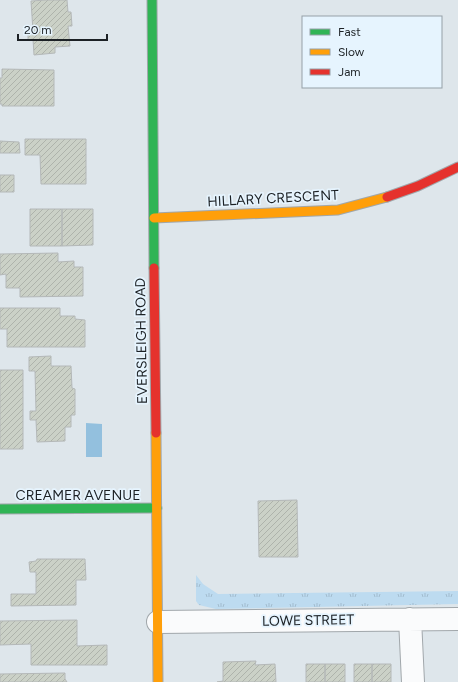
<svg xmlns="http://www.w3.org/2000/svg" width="458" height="682" font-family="Figtree,sans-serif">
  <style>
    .grass { fill: url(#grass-tufts) }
    .water { fill: #93c0de }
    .building { fill: url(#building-hatch); stroke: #b4b8b8 }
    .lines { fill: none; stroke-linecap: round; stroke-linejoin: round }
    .street-casing { stroke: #a1a7ab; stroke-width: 24 }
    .fast-casing { stroke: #a1a7ab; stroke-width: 11 }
    .slow-casing { stroke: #a1a7ab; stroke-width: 11 }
    .jam-casing { stroke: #a1a7ab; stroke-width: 11 }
    .street { stroke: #fafbfc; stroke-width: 22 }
    .fast { stroke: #30b455; stroke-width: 9 }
    .slow { stroke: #ff9f0a; stroke-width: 9 }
    .jam { stroke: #e5322d; stroke-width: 9 }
    .labels { text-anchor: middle; stroke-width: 3.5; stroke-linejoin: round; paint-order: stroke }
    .street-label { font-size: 14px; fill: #1c2125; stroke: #e6f4fe }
  </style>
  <defs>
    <pattern id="grass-tufts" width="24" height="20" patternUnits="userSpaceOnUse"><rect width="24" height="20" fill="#bddbf0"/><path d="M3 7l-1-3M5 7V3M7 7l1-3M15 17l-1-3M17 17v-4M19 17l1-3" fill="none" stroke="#a2bcce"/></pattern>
    <pattern id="building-hatch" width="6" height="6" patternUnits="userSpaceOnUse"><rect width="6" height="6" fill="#cbd1c7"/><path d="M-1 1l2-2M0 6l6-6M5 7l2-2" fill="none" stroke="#aeb3ab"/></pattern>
  </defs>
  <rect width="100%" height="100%" fill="#dee6eb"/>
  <path class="grass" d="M 196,575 L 203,584 L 218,594 L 458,591 L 458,604 L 216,609 L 199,605 L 196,601 Z"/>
  <path class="water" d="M 86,423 L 102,424 L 102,457 L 86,457 Z"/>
  <path class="building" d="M 46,0 L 67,0 L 68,12 L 71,12 L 72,26 L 68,26 L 70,46 L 55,47 L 55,53 L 34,55 L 33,39 L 28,40 L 28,32 L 33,31 L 31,1 Z
    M 2,69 L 54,70 L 54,106 L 2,106 L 2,104 L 0,104 L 0,78 L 2,78 Z
    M 25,139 L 86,139 L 86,184 L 41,184 L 40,155 L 25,155 Z
    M 0,141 L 19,142 L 20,153 L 0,153 Z
    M 0,175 L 14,175 L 14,192 L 0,192 Z
    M 30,209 L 62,209 L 62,246 L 30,246 Z
    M 62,209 L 93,209 L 93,245 L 62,246 Z
    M 58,253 L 58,262 L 74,261 L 74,267 L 83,267 L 83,296 L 20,297 L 20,288 L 6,288 L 6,274 L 0,275 L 0,254 Z
    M 0,308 L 60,308 L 60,316 L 75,316 L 75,319 L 85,320 L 85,347 L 7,347 L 7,329 L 0,329 Z
    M 51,356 L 51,366 L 71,366 L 72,388 L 75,389 L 75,415 L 71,415 L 71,427 L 65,427 L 65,441 L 37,442 L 36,420 L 30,420 L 30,411 L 36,411 L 35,371 L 29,371 L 29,357 Z
    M 0,370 L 23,370 L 23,449 L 0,449 Z
    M 297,500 L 298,557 L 259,557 L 258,501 Z
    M 37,559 L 85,559 L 86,580 L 76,580 L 76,605 L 11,606 L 11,594 L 36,594 L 36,572 L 30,572 L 29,562 L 36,561 Z
    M 77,620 L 77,646 L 107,645 L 107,665 L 31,665 L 31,644 L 0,645 L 0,621 Z
    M 256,661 L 255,665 L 275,664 L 276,682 L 217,682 L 223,681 L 223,662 Z
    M 306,664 L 325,664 L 325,682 L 306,682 Z
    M 325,664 L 345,664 L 345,682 L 325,682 Z
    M 354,664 L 372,664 L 372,682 L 354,682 Z
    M 372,664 L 391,664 L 391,682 L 372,682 Z
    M 65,673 L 65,679 L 67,682 L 0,682 L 0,674 Z"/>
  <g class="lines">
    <g class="street-casing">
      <path id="street" d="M 410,619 L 413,682
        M 158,622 L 458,619"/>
    </g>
    <g class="fast-casing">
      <path id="fast" d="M 152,0 L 154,268
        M 0,509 L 157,508"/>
    </g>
    <g class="slow-casing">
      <path id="slow" d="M 154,218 L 338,210 L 387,197
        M 156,433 L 158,682"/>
    </g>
    <g class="jam-casing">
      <path id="jam" d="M 387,197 L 418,186 L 458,167
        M 154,268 L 156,433"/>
    </g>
    <use href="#street" class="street"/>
    <use href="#fast" class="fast"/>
    <use href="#slow" class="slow"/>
    <use href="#jam" class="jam"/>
  </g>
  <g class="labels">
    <g class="street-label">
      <text transform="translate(273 198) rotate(-3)" y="5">HILLARY CRESCENT</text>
      <text transform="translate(141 341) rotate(-91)" y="5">EVERSLEIGH ROAD</text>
      <text x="78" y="500">CREAMER AVENUE</text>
      <text transform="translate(308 620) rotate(-1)" y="5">LOWE STREET</text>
    </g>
  </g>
  <rect x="302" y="16" width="140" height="72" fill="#e6f4fe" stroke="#95a0a7"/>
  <rect x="310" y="29" width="20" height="6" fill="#30b455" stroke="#95a0a7"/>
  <text x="338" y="36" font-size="12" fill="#1c2125">Fast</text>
  <rect x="310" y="49" width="20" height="6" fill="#ff9f0a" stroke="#95a0a7"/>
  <text x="338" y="56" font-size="12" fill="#1c2125">Slow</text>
  <rect x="310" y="69" width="20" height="6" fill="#e5322d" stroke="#95a0a7"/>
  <text x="338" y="76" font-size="12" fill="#1c2125">Jam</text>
  <path d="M18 34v6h89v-6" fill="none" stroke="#1c2125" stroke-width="2"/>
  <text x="24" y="34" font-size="12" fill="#1c2125" stroke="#e6f4fe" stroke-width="3" paint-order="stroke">20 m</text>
</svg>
